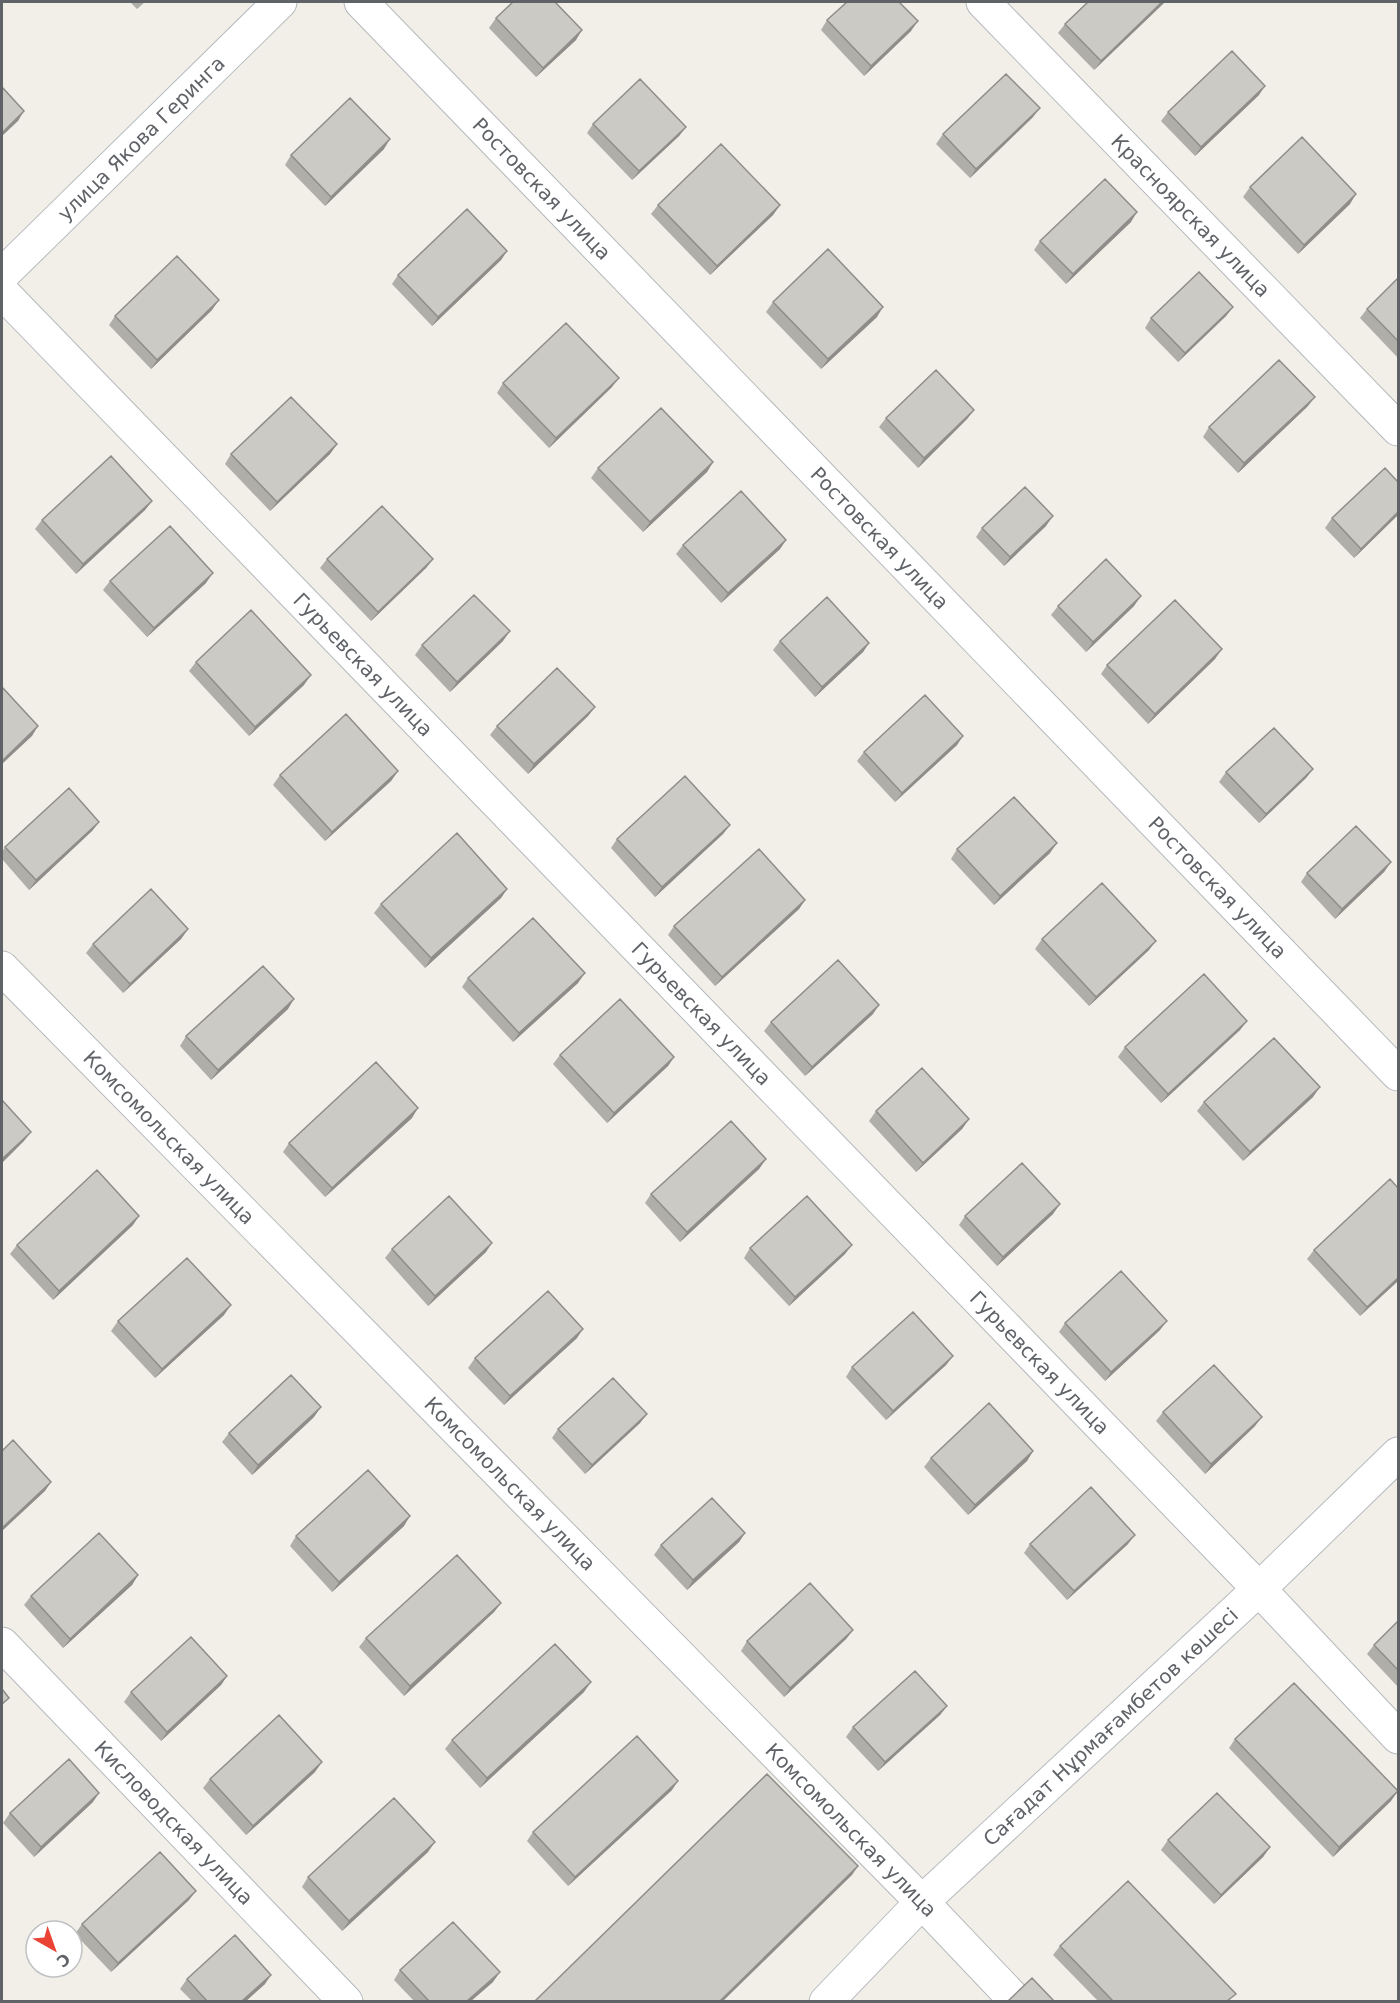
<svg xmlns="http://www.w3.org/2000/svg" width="1400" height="2003" font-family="'DejaVu Sans',sans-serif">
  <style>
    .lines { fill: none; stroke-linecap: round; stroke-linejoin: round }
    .street-casing { stroke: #b5b8bc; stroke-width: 35 }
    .secondary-casing { stroke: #b6babf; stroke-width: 35 }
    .street { stroke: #fff; stroke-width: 33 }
    .secondary { stroke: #fff; stroke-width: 33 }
    .wall { fill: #afaea9 }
    .shaded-wall { fill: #8f8d8a }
    .building { fill: #cccac5; stroke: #8f8d8a; stroke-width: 1.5 }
    .labels { text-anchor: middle; stroke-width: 5; stroke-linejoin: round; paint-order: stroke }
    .street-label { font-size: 20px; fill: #5f6368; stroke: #fff }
  </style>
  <rect width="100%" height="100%" fill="#f1efe8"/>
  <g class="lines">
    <g class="street-casing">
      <g id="street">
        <path id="s1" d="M 361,2 L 1398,1074"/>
        <path id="s2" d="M 983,2 L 1398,429"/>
        <path id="s3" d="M 2,292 L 1259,1589 L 1398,1737"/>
        <path id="s4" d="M 2,968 L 922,1902 L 1017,2002"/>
        <path id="s5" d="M 2,1644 L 346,2002"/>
      </g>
    </g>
    <g class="secondary-casing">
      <g id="secondary">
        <path id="s6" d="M 2,275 L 280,2"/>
        <path id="s7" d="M 826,2002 L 922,1902 L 1259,1589 L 1398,1454"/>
      </g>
    </g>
    <use href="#street" class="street"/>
    <use href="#secondary" class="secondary"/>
  </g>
  <path class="wall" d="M 130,2 L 145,2 L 137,9 Z
    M 1088,2 L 1165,2 L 1094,70 L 1058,33 L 1065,24 Z
    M 496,18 L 576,40 L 536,77 L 489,28 Z
    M 827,20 L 911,31 L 864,76 L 821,30 Z
    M 1259,95 L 1195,156 L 1161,121 L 1168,112 Z
    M 1033,117 L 970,178 L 936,144 L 943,134 Z
    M 593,124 L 686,127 L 679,136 L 632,180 L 587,133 Z
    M 384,149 L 325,206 L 285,165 L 291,155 Z
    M 1250,187 L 1350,204 L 1298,254 L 1243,197 Z
    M 658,205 L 780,205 L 773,215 L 710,275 L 651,214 Z
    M 1131,222 L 1066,284 L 1034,250 L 1040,241 Z
    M 507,251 L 501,260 L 432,326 L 392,284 L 398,275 Z
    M 1398,278 L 1398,358 L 1360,318 L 1367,309 Z
    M 773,302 L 877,317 L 821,369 L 766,312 Z
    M 1233,307 L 1226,316 L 1178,362 L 1145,328 L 1151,318 Z
    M 212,310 L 151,369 L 109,325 L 115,316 Z
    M 503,383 L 612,387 L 549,448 L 497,393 Z
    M 1308,406 L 1238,473 L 1203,437 L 1209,427 Z
    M 974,410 L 967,419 L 918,468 L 879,427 L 886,418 Z
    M 337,444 L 330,454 L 270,511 L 225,464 L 231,454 Z
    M 713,462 L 707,472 L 643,532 L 591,478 L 598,468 Z
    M 152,501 L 145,510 L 76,574 L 35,529 L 42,520 Z
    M 1398,515 L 1354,558 L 1325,528 L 1332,518 Z
    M 1046,526 L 1004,566 L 976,537 L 982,528 Z
    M 786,540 L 780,549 L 721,603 L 676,554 L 683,545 Z
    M 327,559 L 433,559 L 426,568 L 371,621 L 320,568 Z
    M 110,581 L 206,583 L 147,637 L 103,590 Z
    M 1058,606 L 1134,606 L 1086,652 L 1051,615 Z
    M 503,641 L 450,692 L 415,655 L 422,645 Z
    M 780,641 L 869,643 L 863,652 L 815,697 L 773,650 Z
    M 1215,659 L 1148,724 L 1101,674 L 1107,665 Z
    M 196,662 L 304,685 L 249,736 L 189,671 Z
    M 595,707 L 588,716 L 528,774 L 490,735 L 497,726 Z
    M 957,745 L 895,802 L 857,761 L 864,752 Z
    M 1313,769 L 1306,778 L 1259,823 L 1219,782 L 1226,772 Z
    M 398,771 L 391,781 L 325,841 L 273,785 L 280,775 Z
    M 99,822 L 92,831 L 29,890 L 2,859 L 2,852 L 5,847 Z
    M 730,825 L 723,834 L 655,897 L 611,848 L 617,839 Z
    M 957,849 L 1050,853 L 994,905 L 951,859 Z
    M 1391,862 L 1384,872 L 1335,919 L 1301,882 L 1307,873 Z
    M 507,889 L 501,898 L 425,968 L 374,913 L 381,904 Z
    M 805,900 L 799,909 L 715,986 L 668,935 L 674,926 Z
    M 188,929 L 181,939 L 123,993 L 86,953 L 93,944 Z
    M 1042,939 L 1149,950 L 1089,1006 L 1035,949 Z
    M 468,978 L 578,983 L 513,1042 L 462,987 Z
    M 288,1009 L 211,1080 L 180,1046 L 186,1036 Z
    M 873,1014 L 805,1076 L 764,1031 L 771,1022 Z
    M 1247,1021 L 1240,1030 L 1161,1103 L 1118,1057 L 1125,1047 Z
    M 560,1055 L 674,1057 L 668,1066 L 607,1123 L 553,1064 Z
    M 1313,1097 L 1243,1161 L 1197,1111 L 1204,1102 Z
    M 876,1111 L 969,1119 L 962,1129 L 916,1172 L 869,1121 Z
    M 412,1118 L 325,1197 L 283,1152 L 289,1143 Z
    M 766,1159 L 759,1169 L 680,1242 L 645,1203 L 651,1194 Z
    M 1053,1214 L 997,1266 L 959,1225 L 965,1216 Z
    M 133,1225 L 53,1300 L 10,1254 L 17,1245 Z
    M 750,1248 L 845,1254 L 789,1306 L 744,1258 Z
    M 392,1249 L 486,1252 L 428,1306 L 385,1258 Z
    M 1314,1250 L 1398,1281 L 1360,1316 L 1307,1259 Z
    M 224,1315 L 155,1378 L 111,1331 L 118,1321 Z
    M 1065,1323 L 1160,1330 L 1105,1381 L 1059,1332 Z
    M 577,1338 L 504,1405 L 468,1368 L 475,1358 Z
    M 953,1356 L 946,1365 L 886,1420 L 846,1377 L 852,1367 Z
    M 1163,1412 L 1255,1426 L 1205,1474 L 1156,1421 Z
    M 647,1414 L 640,1423 L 585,1474 L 552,1438 L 558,1429 Z
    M 314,1417 L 252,1475 L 222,1442 L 229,1433 Z
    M 1033,1451 L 1027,1461 L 968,1515 L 924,1467 L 931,1458 Z
    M 404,1526 L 332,1592 L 290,1546 L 296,1536 Z
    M 745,1533 L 739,1542 L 687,1590 L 654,1555 L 661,1545 Z
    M 1030,1544 L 1128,1544 L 1067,1600 L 1024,1553 Z
    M 138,1575 L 132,1585 L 63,1648 L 24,1605 L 31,1596 Z
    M 501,1603 L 494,1612 L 404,1696 L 359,1647 L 366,1638 Z
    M 1398,1621 L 1398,1687 L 1367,1654 L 1374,1645 Z
    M 853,1630 L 846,1639 L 784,1697 L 741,1651 L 747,1641 Z
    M 227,1676 L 221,1685 L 161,1741 L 124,1702 L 131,1692 Z
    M 584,1692 L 480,1788 L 445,1749 L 452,1740 Z
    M 947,1706 L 940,1715 L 878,1771 L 846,1737 L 853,1727 Z
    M 1235,1739 L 1391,1801 L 1333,1857 L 1229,1748 Z
    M 315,1772 L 246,1835 L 203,1788 L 210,1779 Z
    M 672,1790 L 568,1886 L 527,1841 L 533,1832 Z
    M 93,1802 L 34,1857 L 3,1823 L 10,1813 Z
    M 1168,1840 L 1270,1847 L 1263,1857 L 1214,1904 L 1161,1850 Z
    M 428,1852 L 342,1931 L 302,1887 L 308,1877 Z
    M 189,1900 L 111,1972 L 75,1934 L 82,1924 Z
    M 1060,1946 L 1230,2001 L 1098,2001 L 1053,1955 Z
    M 400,1970 L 493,1982 L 471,2001 L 414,2001 L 394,1980 Z
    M 187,1979 L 265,1984 L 246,2001 L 192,2001 L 180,1989 Z"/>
  <path class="shaded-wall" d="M 1162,2 L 1165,2 L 1094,70 L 1101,61 Z
    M 918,21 L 911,31 L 864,76 L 871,66 Z
    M 582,30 L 576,40 L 536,77 L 543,68 Z
    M 1265,86 L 1259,95 L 1195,156 L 1201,147 Z
    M 1040,108 L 1033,117 L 970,178 L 976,169 Z
    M 24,111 L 18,121 L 2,136 L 2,133 Z
    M 686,127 L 679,136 L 632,180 L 639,171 Z
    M 390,139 L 384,149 L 325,206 L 331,197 Z
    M 1356,194 L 1350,204 L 1298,254 L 1304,245 Z
    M 780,205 L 773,215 L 710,275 L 717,266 Z
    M 1137,212 L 1131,222 L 1066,284 L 1073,274 Z
    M 507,251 L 501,260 L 432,326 L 438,317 Z
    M 219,300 L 212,310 L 151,369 L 157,360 Z
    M 883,307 L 877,317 L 821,369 L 828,359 Z
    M 1233,307 L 1226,316 L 1178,362 L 1185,353 Z
    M 619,378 L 612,387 L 549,448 L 556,438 Z
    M 1315,397 L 1308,406 L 1238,473 L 1244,463 Z
    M 974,410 L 967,419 L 918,468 L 924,458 Z
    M 337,444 L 330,454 L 270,511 L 277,502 Z
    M 713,462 L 707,472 L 643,532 L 650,522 Z
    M 152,501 L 145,510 L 76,574 L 83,564 Z
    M 1398,512 L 1398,515 L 1354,558 L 1361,549 Z
    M 1053,516 L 1046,526 L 1004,566 L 1010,557 Z
    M 786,540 L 780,549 L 721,603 L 728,593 Z
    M 433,559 L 426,568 L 371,621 L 378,612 Z
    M 213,573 L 206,583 L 147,637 L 154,628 Z
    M 1141,596 L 1134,606 L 1086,652 L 1093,642 Z
    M 510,631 L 503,641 L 450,692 L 457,682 Z
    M 869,643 L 863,652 L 815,697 L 822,687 Z
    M 1222,649 L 1215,659 L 1148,724 L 1155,714 Z
    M 311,675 L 304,685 L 249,736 L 255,727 Z
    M 595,707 L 588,716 L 528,774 L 534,764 Z
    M 38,726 L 32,736 L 2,764 L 2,761 Z
    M 963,736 L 957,745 L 895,802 L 902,793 Z
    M 1313,769 L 1306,778 L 1259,823 L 1266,814 Z
    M 398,771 L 391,781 L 325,841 L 332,832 Z
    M 99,822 L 92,831 L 29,890 L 36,880 Z
    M 730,825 L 723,834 L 655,897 L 662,887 Z
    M 1057,843 L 1050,853 L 994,905 L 1000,896 Z
    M 1391,862 L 1384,872 L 1335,919 L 1342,909 Z
    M 507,889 L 501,898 L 425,968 L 431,958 Z
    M 805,900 L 799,909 L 715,986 L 722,977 Z
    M 188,929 L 181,939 L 123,993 L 130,984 Z
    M 1156,941 L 1149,950 L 1089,1006 L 1096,997 Z
    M 585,973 L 578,983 L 513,1042 L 519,1033 Z
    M 294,999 L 288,1009 L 211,1080 L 218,1070 Z
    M 879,1005 L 873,1014 L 805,1076 L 812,1067 Z
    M 1247,1021 L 1240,1030 L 1161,1103 L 1168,1094 Z
    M 674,1057 L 668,1066 L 607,1123 L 614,1113 Z
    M 1320,1087 L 1313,1097 L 1243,1161 L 1250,1152 Z
    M 418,1108 L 412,1118 L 325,1197 L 332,1188 Z
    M 969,1119 L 962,1129 L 916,1172 L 923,1163 Z
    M 31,1132 L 24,1141 L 2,1163 L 2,1159 Z
    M 766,1159 L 759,1169 L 680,1242 L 687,1232 Z
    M 1060,1204 L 1053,1214 L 997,1266 L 1003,1257 Z
    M 139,1216 L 133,1225 L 53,1300 L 59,1291 Z
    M 492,1243 L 486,1252 L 428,1306 L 435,1296 Z
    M 852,1245 L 845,1254 L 789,1306 L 795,1297 Z
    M 1398,1278 L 1398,1281 L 1360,1316 L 1367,1307 Z
    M 231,1305 L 224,1315 L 155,1378 L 162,1369 Z
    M 1167,1321 L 1160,1330 L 1105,1381 L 1111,1372 Z
    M 583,1329 L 577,1338 L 504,1405 L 510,1396 Z
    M 953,1356 L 946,1365 L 886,1420 L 893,1411 Z
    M 321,1407 L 314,1417 L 252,1475 L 258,1465 Z
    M 647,1414 L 640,1423 L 585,1474 L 592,1465 Z
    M 1262,1417 L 1255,1426 L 1205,1474 L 1211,1464 Z
    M 1033,1451 L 1027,1461 L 968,1515 L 975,1505 Z
    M 51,1482 L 45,1491 L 2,1531 L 2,1528 Z
    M 410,1516 L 404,1526 L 332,1592 L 339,1582 Z
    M 745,1533 L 739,1542 L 687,1590 L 693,1580 Z
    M 1135,1535 L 1128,1544 L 1067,1600 L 1074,1591 Z
    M 138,1575 L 132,1585 L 63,1648 L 70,1639 Z
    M 501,1603 L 494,1612 L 404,1696 L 410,1686 Z
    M 853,1630 L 846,1639 L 784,1697 L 790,1688 Z
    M 227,1676 L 221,1685 L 161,1741 L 167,1732 Z
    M 591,1682 L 584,1692 L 480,1788 L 487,1778 Z
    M 947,1706 L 940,1715 L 878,1771 L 885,1762 Z
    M 322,1762 L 315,1772 L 246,1835 L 253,1826 Z
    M 678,1781 L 672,1790 L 568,1886 L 575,1877 Z
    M 1398,1791 L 1391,1801 L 1333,1857 L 1339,1847 Z
    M 99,1793 L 93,1802 L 34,1857 L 41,1847 Z
    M 435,1842 L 428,1852 L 342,1931 L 349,1921 Z
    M 1270,1847 L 1263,1857 L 1214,1904 L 1221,1895 Z
    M 858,1866 L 852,1875 L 723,2001 L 720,2001 Z
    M 196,1891 L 189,1900 L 111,1972 L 118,1963 Z
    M 500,1972 L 493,1982 L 471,2001 L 467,2001 Z
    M 271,1975 L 265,1984 L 246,2001 L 242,2001 Z"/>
  <path class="building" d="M 513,2 L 555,2 L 582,30 L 543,68 L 496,18 Z
    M 847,2 L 899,2 L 918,21 L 871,66 L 827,20 Z
    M 1088,2 L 1162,2 L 1101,61 L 1065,24 Z
    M 1232,51 L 1265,86 L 1201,147 L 1168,112 Z
    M 1006,74 L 1040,108 L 976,169 L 943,134 Z
    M 640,79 L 686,127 L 639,171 L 593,124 Z
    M 2,87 L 24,111 L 2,133 Z
    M 350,98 L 390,139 L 331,197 L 291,155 Z
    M 1302,137 L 1356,194 L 1304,245 L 1250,187 Z
    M 721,144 L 780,205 L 717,266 L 658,205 Z
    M 1105,179 L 1137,212 L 1073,274 L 1040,241 Z
    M 467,209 L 507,251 L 438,317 L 398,275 Z
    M 828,249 L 883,307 L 828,359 L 773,302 Z
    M 177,256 L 219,300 L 157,360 L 115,316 Z
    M 1199,272 L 1233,307 L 1185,353 L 1151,318 Z
    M 1398,278 L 1398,341 L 1367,309 Z
    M 566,323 L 619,378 L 556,438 L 503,383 Z
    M 1279,360 L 1315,397 L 1244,463 L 1209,427 Z
    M 936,370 L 974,410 L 924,458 L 886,418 Z
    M 291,397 L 337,444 L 277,502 L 231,454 Z
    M 661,408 L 713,462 L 650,522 L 598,468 Z
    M 111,456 L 152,501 L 83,564 L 42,520 Z
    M 1385,468 L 1398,482 L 1398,512 L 1361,549 L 1332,518 Z
    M 1025,487 L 1053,516 L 1010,557 L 982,528 Z
    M 741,491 L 786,540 L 728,593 L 683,545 Z
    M 382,506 L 433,559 L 378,612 L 327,559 Z
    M 170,526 L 213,573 L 154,628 L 110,581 Z
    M 1106,559 L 1141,596 L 1093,642 L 1058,606 Z
    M 474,595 L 510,631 L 457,682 L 422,645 Z
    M 827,597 L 869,643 L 822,687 L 780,641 Z
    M 1175,600 L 1222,649 L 1155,714 L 1107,665 Z
    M 251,610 L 311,675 L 255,727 L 196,662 Z
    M 557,668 L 595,707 L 534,764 L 497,726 Z
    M 2,687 L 38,726 L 2,761 Z
    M 925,695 L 963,736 L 902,793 L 864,752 Z
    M 346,714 L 398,771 L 332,832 L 280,775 Z
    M 1274,728 L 1313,769 L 1266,814 L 1226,772 Z
    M 685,776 L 730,825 L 662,887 L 617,839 Z
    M 69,788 L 99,822 L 36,880 L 5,847 Z
    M 1014,797 L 1057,843 L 1000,896 L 957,849 Z
    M 1356,826 L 1391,862 L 1342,909 L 1307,873 Z
    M 457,833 L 507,889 L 431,958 L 381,904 Z
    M 759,849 L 805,900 L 722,977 L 674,926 Z
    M 1102,883 L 1156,941 L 1096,997 L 1042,939 Z
    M 151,889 L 188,929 L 130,984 L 93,944 Z
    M 533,918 L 585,973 L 519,1033 L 468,978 Z
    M 838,960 L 879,1005 L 812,1067 L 771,1022 Z
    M 263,966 L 294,999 L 218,1070 L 186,1036 Z
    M 1204,974 L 1247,1021 L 1168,1094 L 1125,1047 Z
    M 620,999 L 674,1057 L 614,1113 L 560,1055 Z
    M 1274,1038 L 1320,1087 L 1250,1152 L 1204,1102 Z
    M 376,1062 L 418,1108 L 332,1188 L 289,1143 Z
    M 922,1068 L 969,1119 L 923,1163 L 876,1111 Z
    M 2,1100 L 31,1132 L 2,1159 Z
    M 731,1121 L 766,1159 L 687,1232 L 651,1194 Z
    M 1022,1163 L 1060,1204 L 1003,1257 L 965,1216 Z
    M 97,1170 L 139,1216 L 59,1291 L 17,1245 Z
    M 1390,1179 L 1398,1188 L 1398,1278 L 1367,1307 L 1314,1250 Z
    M 449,1196 L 492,1243 L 435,1296 L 392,1249 Z
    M 807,1196 L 852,1245 L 795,1297 L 750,1248 Z
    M 187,1258 L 231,1305 L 162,1369 L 118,1321 Z
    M 1121,1271 L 1167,1321 L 1111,1372 L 1065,1323 Z
    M 548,1291 L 583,1329 L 510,1396 L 475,1358 Z
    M 913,1312 L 953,1356 L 893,1411 L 852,1367 Z
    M 1214,1365 L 1262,1417 L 1211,1464 L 1163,1412 Z
    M 291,1375 L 321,1407 L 258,1465 L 229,1433 Z
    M 613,1378 L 647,1414 L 592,1465 L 558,1429 Z
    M 989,1403 L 1033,1451 L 975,1505 L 931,1458 Z
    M 13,1440 L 51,1482 L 2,1528 L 2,1451 Z
    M 368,1470 L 410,1516 L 339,1582 L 296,1536 Z
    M 1091,1487 L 1135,1535 L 1074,1591 L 1030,1544 Z
    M 712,1498 L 745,1533 L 693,1580 L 661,1545 Z
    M 99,1533 L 138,1575 L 70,1639 L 31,1596 Z
    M 457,1555 L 501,1603 L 410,1686 L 366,1638 Z
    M 810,1583 L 853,1630 L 790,1688 L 747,1641 Z
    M 1398,1621 L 1398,1670 L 1374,1645 Z
    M 191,1637 L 227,1676 L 167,1732 L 131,1692 Z
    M 555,1644 L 591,1682 L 487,1778 L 452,1740 Z
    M 915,1671 L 947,1706 L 885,1762 L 853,1727 Z
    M 1294,1683 L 1398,1791 L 1339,1847 L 1235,1739 Z
    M 2,1689 L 9,1698 L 2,1704 Z
    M 279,1715 L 322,1762 L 253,1826 L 210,1779 Z
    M 637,1736 L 678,1781 L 575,1877 L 533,1832 Z
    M 69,1759 L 99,1793 L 41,1847 L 10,1813 Z
    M 767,1774 L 858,1866 L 720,2001 L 535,2001 Z
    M 1217,1793 L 1270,1847 L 1221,1895 L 1168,1840 Z
    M 394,1798 L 435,1842 L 349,1921 L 308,1877 Z
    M 160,1852 L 196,1891 L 118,1963 L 82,1924 Z
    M 1128,1881 L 1236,1994 L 1227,2001 L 1113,2001 L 1060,1946 Z
    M 453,1922 L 500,1972 L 467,2001 L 429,2001 L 400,1970 Z
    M 235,1935 L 271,1975 L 242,2001 L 207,2001 L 187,1979 Z
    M 1032,1978 L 1054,2001 L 1008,2001 Z"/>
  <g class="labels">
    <g class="street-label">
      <text dy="7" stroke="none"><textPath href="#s6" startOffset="195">улица Якова Геринга</textPath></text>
      <text dy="7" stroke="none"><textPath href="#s1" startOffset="260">Ростовская улица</textPath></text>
      <text dy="7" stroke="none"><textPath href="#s2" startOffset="298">Красноярская улица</textPath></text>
      <text dy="7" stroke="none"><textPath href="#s1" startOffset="746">Ростовская улица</textPath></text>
      <text dy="7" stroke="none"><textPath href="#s3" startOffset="519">Гурьевская улица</textPath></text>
      <text dy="7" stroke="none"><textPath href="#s1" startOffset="1232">Ростовская улица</textPath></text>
      <text dy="7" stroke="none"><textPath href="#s3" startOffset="1005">Гурьевская улица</textPath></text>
      <text dy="7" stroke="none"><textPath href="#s4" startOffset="238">Комсомольская улица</textPath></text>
      <text dy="7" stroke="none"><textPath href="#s3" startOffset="1491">Гурьевская улица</textPath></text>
      <text dy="7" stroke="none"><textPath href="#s4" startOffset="724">Комсомольская улица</textPath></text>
      <text dy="7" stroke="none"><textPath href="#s7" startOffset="396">Сағадат Нұрмағамбетов көшесі</textPath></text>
      <text dy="7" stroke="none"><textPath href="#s5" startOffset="248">Кисловодская улица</textPath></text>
      <text dy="7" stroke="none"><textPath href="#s4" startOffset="1210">Комсомольская улица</textPath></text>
    </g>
  </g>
  <rect width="1400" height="2003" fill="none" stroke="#5f6368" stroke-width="6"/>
  <g transform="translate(54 1949) rotate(140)"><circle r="28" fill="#ffffff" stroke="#bfc1c3" stroke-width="1.5"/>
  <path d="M0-4.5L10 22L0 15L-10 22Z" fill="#ea4335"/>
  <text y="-9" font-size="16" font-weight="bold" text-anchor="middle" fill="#5f6368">С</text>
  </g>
</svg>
